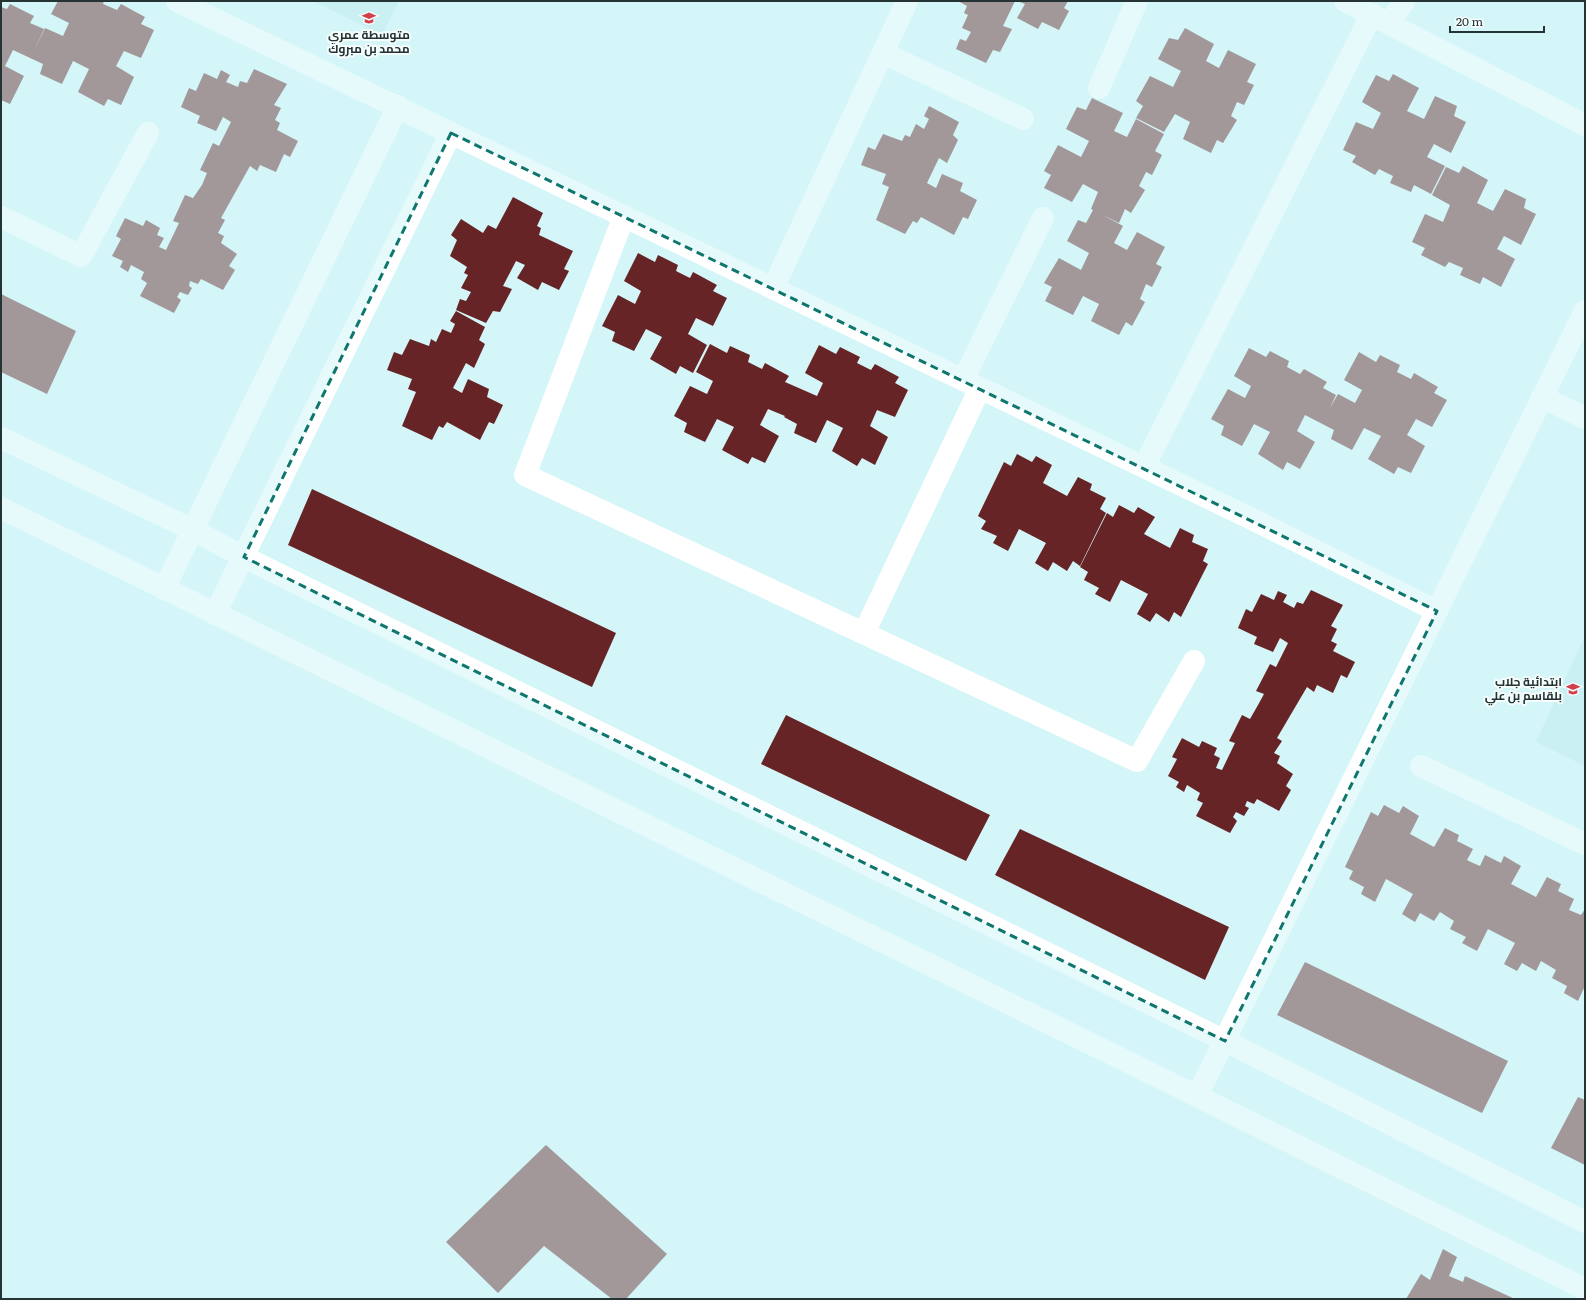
<svg xmlns="http://www.w3.org/2000/svg" width="1586" height="1300" font-family="Literata,Cairo,serif">
  <style>
    .built { fill: #bfe9ed }
    .building { fill: #672427 }
    .lines { fill: none; stroke-linecap: round; stroke-linejoin: round }
    .minor { stroke: #fff; stroke-width: 22 }
    .marked { fill: none; stroke: #0f766e; stroke-width: 3; stroke-dasharray: 8 5; stroke-linejoin: round }
    .labels { text-anchor: middle; stroke-width: 4; stroke-linejoin: round; paint-order: stroke }
    .poi-label { font-size: 12px; font-weight: bold; fill: #263334; stroke: #f6fdfd }
  </style>
  <rect width="100%" height="100%" fill="#d4f6f8"/>
  <path class="built" d="M 313,1 L 399,1 L 382,35 Z
    M 1585,636 L 1585,766 L 1536,742 Z"/>
  <path class="building" d="M 58,1 L 104,1 L 103,4 L 117,10 L 121,4 L 145,17 L 141,24 L 154,30 L 141,58 L 124,51 L 116,66 L 134,77 L 121,105 L 108,99 L 104,106 L 78,92 L 89,69 L 73,61 L 62,84 L 40,74 L 43,64 L 13,50 L 5,66 L 24,76 L 10,104 L 1,100 L 1,7 L 7,9 L 10,4 L 34,16 L 30,23 L 44,29 L 34,51 L 45,28 L 63,36 L 69,23 L 51,14 Z
    M 958,1 L 1015,1 L 1003,26 L 1012,29 L 1000,52 L 993,50 L 986,63 L 956,49 L 960,39 L 966,41 L 971,32 L 962,28 L 968,15 L 964,13 L 967,6 Z
    M 1017,1 L 1068,1 L 1064,8 L 1069,11 L 1059,30 L 1042,22 L 1038,29 L 1017,18 L 1025,4 Z
    M 1185,28 L 1214,44 L 1206,61 L 1219,68 L 1228,50 L 1256,64 L 1247,82 L 1254,85 L 1244,105 L 1237,102 L 1231,116 L 1237,120 L 1223,143 L 1217,140 L 1211,153 L 1183,139 L 1190,122 L 1175,114 L 1164,132 L 1136,118 L 1143,106 L 1136,101 L 1150,76 L 1173,87 L 1181,71 L 1158,59 L 1169,38 L 1178,40 Z
    M 254,69 L 287,84 L 274,105 L 281,108 L 275,120 L 280,123 L 277,130 L 298,141 L 290,157 L 284,154 L 276,172 L 260,165 L 257,171 L 250,166 L 221,218 L 225,220 L 218,233 L 224,236 L 221,243 L 237,254 L 229,266 L 235,270 L 223,290 L 201,279 L 198,284 L 190,281 L 189,286 L 192,288 L 188,295 L 180,292 L 177,297 L 181,300 L 174,313 L 140,296 L 147,283 L 141,279 L 144,272 L 131,265 L 128,272 L 120,267 L 123,261 L 112,256 L 121,239 L 116,236 L 125,218 L 143,226 L 146,220 L 160,228 L 157,235 L 164,238 L 159,247 L 166,250 L 179,223 L 173,221 L 185,195 L 193,198 L 202,185 L 207,173 L 200,170 L 213,143 L 219,146 L 231,122 L 223,117 L 216,131 L 197,123 L 200,116 L 181,107 L 189,88 L 196,91 L 204,73 L 217,79 L 221,70 L 230,75 L 226,82 L 238,87 L 240,81 L 247,83 Z
    M 1393,74 L 1419,88 L 1407,111 L 1424,119 L 1435,96 L 1457,106 L 1454,116 L 1466,122 L 1451,153 L 1434,144 L 1427,157 L 1445,166 L 1431,194 L 1414,185 L 1411,192 L 1390,183 L 1393,176 L 1379,169 L 1375,175 L 1352,162 L 1356,156 L 1343,150 L 1356,122 L 1373,129 L 1381,113 L 1362,102 L 1376,75 L 1389,81 Z
    M 1092,98 L 1123,113 L 1114,131 L 1127,137 L 1136,119 L 1164,134 L 1155,151 L 1162,155 L 1152,175 L 1146,172 L 1139,186 L 1145,190 L 1131,213 L 1125,209 L 1119,223 L 1101,214 L 1123,226 L 1114,243 L 1127,250 L 1137,232 L 1165,247 L 1156,264 L 1162,267 L 1152,287 L 1146,284 L 1140,299 L 1145,302 L 1132,326 L 1126,322 L 1119,335 L 1091,321 L 1099,304 L 1083,296 L 1073,315 L 1045,301 L 1052,287 L 1044,283 L 1059,258 L 1081,270 L 1089,253 L 1067,241 L 1078,220 L 1086,223 L 1093,210 L 1091,209 L 1098,192 L 1083,184 L 1072,202 L 1044,188 L 1051,175 L 1044,171 L 1058,145 L 1081,157 L 1089,141 L 1066,129 L 1077,107 L 1086,110 Z
    M 929,106 L 959,122 L 953,135 L 958,140 L 947,163 L 939,158 L 927,183 L 936,188 L 942,174 L 963,183 L 960,191 L 977,200 L 968,219 L 963,217 L 954,235 L 921,217 L 917,223 L 913,221 L 905,234 L 876,220 L 889,187 L 882,184 L 886,174 L 861,165 L 868,147 L 875,150 L 883,134 L 902,141 L 905,135 L 910,137 L 916,124 L 924,129 L 929,119 L 924,116 Z
    M 1463,166 L 1488,180 L 1477,203 L 1493,211 L 1505,189 L 1526,199 L 1524,208 L 1536,214 L 1521,245 L 1504,236 L 1497,249 L 1515,259 L 1501,287 L 1483,277 L 1480,284 L 1460,275 L 1463,268 L 1449,262 L 1445,267 L 1421,255 L 1425,248 L 1412,242 L 1425,214 L 1443,222 L 1450,205 L 1432,195 L 1446,167 L 1459,173 Z
    M 513,197 L 543,213 L 537,226 L 541,228 L 539,235 L 573,251 L 564,269 L 569,271 L 559,290 L 542,282 L 538,290 L 517,278 L 525,265 L 516,261 L 503,286 L 512,289 L 500,312 L 493,311 L 486,323 L 456,310 L 460,299 L 466,301 L 471,292 L 461,288 L 468,275 L 464,273 L 467,267 L 450,256 L 457,240 L 451,235 L 461,219 L 483,233 L 488,225 L 496,229 Z
    M 638,253 L 655,262 L 658,255 L 678,265 L 676,271 L 690,278 L 693,272 L 717,285 L 713,291 L 727,298 L 713,326 L 696,318 L 688,334 L 707,345 L 693,373 L 680,366 L 676,374 L 650,359 L 662,337 L 646,329 L 634,351 L 612,341 L 615,332 L 602,326 L 618,295 L 635,304 L 641,291 L 624,281 Z
    M 1,294 L 76,331 L 47,394 L 1,372 Z
    M 456,311 L 485,327 L 479,340 L 485,344 L 474,368 L 466,363 L 453,388 L 462,393 L 468,379 L 489,389 L 487,397 L 503,405 L 494,424 L 489,422 L 480,440 L 447,422 L 443,428 L 439,426 L 432,440 L 402,426 L 416,392 L 408,389 L 412,379 L 387,370 L 394,352 L 402,355 L 410,339 L 429,346 L 431,339 L 436,342 L 442,329 L 451,333 L 455,324 L 450,321 Z
    M 710,344 L 727,353 L 730,346 L 750,355 L 748,362 L 762,369 L 765,363 L 789,376 L 785,382 L 817,396 L 823,383 L 805,373 L 819,345 L 836,354 L 840,347 L 860,357 L 857,363 L 871,370 L 875,364 L 899,377 L 895,383 L 908,390 L 895,417 L 877,410 L 870,426 L 888,437 L 875,465 L 862,458 L 857,466 L 832,451 L 843,428 L 827,420 L 816,443 L 794,433 L 797,424 L 784,417 L 785,416 L 768,409 L 760,425 L 779,436 L 765,463 L 752,457 L 748,464 L 722,450 L 734,427 L 717,419 L 705,442 L 684,432 L 687,423 L 674,416 L 690,386 L 707,394 L 713,381 L 696,372 Z
    M 1249,348 L 1266,357 L 1270,351 L 1289,361 L 1287,367 L 1300,374 L 1304,369 L 1327,382 L 1323,388 L 1336,395 L 1330,408 L 1338,394 L 1355,403 L 1362,390 L 1344,380 L 1359,352 L 1376,362 L 1380,355 L 1400,365 L 1397,372 L 1411,379 L 1414,373 L 1438,387 L 1434,393 L 1447,400 L 1432,427 L 1416,419 L 1407,435 L 1425,446 L 1411,473 L 1398,467 L 1394,474 L 1368,459 L 1381,436 L 1364,428 L 1352,450 L 1331,439 L 1334,430 L 1305,415 L 1297,431 L 1315,442 L 1300,469 L 1287,462 L 1283,470 L 1258,454 L 1270,432 L 1254,424 L 1242,446 L 1221,435 L 1224,426 L 1211,419 L 1228,389 L 1245,398 L 1251,386 L 1234,376 Z
    M 1017,454 L 1032,462 L 1036,456 L 1052,465 L 1043,483 L 1067,496 L 1078,477 L 1092,484 L 1090,490 L 1106,498 L 1100,509 L 1106,513 L 1080,566 L 1073,561 L 1067,571 L 1053,562 L 1048,571 L 1035,563 L 1046,543 L 1019,529 L 1008,551 L 993,543 L 997,536 L 981,529 L 986,521 L 978,516 L 1004,462 L 1011,466 Z
    M 312,489 L 616,633 L 592,687 L 288,545 Z
    M 1119,505 L 1134,513 L 1138,507 L 1155,517 L 1144,534 L 1170,548 L 1180,528 L 1194,535 L 1192,542 L 1208,549 L 1203,561 L 1208,564 L 1181,617 L 1174,612 L 1169,622 L 1156,613 L 1150,622 L 1137,614 L 1148,594 L 1121,580 L 1110,602 L 1095,594 L 1099,588 L 1084,580 L 1088,572 L 1080,567 L 1107,513 L 1113,517 Z
    M 1311,590 L 1343,605 L 1331,626 L 1337,629 L 1331,641 L 1337,644 L 1333,651 L 1355,662 L 1347,678 L 1341,675 L 1333,693 L 1317,685 L 1314,692 L 1307,687 L 1277,738 L 1282,741 L 1274,753 L 1280,756 L 1277,763 L 1293,774 L 1286,786 L 1291,790 L 1279,811 L 1257,799 L 1254,804 L 1247,801 L 1245,806 L 1249,808 L 1244,816 L 1236,812 L 1233,817 L 1237,821 L 1230,833 L 1196,816 L 1203,803 L 1197,800 L 1200,793 L 1187,785 L 1184,792 L 1176,787 L 1179,782 L 1168,776 L 1177,759 L 1172,757 L 1182,738 L 1199,747 L 1202,741 L 1217,748 L 1214,755 L 1220,758 L 1216,768 L 1222,770 L 1235,743 L 1229,741 L 1242,715 L 1250,719 L 1258,705 L 1264,694 L 1256,691 L 1270,664 L 1276,667 L 1288,643 L 1280,638 L 1273,652 L 1254,644 L 1257,637 L 1238,628 L 1246,609 L 1252,612 L 1261,594 L 1274,600 L 1278,591 L 1287,595 L 1283,602 L 1294,608 L 1297,602 L 1303,604 Z
    M 786,715 L 990,815 L 966,861 L 761,764 Z
    M 1384,805 L 1399,813 L 1403,806 L 1419,816 L 1410,834 L 1434,847 L 1445,828 L 1459,835 L 1457,841 L 1473,849 L 1467,860 L 1473,863 L 1480,866 L 1485,855 L 1501,863 L 1504,856 L 1521,866 L 1511,884 L 1536,897 L 1547,877 L 1561,884 L 1558,891 L 1574,899 L 1569,910 L 1581,915 L 1585,909 L 1585,986 L 1578,1001 L 1564,993 L 1567,986 L 1552,978 L 1556,970 L 1541,961 L 1536,971 L 1522,963 L 1517,971 L 1504,964 L 1515,943 L 1488,929 L 1477,951 L 1462,943 L 1466,937 L 1450,929 L 1454,921 L 1440,912 L 1434,921 L 1420,913 L 1415,922 L 1402,914 L 1413,894 L 1386,879 L 1375,902 L 1361,894 L 1364,887 L 1349,879 L 1353,871 L 1345,867 L 1371,812 L 1378,816 Z
    M 1020,829 L 1229,927 L 1205,980 L 995,875 Z
    M 1305,962 L 1508,1061 L 1482,1113 L 1277,1015 Z
    M 1578,1097 L 1585,1100 L 1585,1165 L 1551,1148 Z
    M 546,1145 L 667,1254 L 626,1299 L 612,1299 L 544,1246 L 498,1293 L 446,1242 Z
    M 1443,1249 L 1457,1257 L 1449,1276 L 1463,1282 L 1465,1276 L 1515,1299 L 1406,1299 L 1421,1274 L 1430,1280 Z"/>
  <g class="lines">
    <path class="minor" d="M 177,1 L 1256,521 L 1437,611
      M 1345,1 L 1585,125
      M 1390,23 L 1404,1
      M 883,53 L 1023,119
      M 1099,88 L 1137,1
      M 624,216 L 525,475 L 1137,761 L 1194,661
      M 1,217 L 81,256 L 148,133
      M 773,288 L 907,1
      M 963,380 L 1043,218
      M 1542,397 L 1585,418
      M 1,438 L 193,530 L 244,557 L 1225,1041 L 1585,1222
      M 1144,467 L 1372,14
      M 1,508 L 1197,1096 L 1585,1289
      M 164,589 L 398,106
      M 215,614 L 451,133
      M 864,633 L 980,388
      M 1421,766 L 1585,844
      M 1197,1096 L 1585,311"/>
  </g>
  <path d="M0 0H1586V1300H0ZM 451,133 L 1437,611 L 1225,1041 L 244,557 Z" fill="#d4f6f8" fill-opacity=".55" fill-rule="evenodd"/>
  <path class="marked" d="M 451,133 L 1437,611 L 1225,1041 L 244,557 Z"/>
  <defs>
    <g id="school-bare" transform="scale(1.08)"><path d="M0-5L7-2L0 1L-7-2ZM-4 1L0 2.5L4 1V4Q0 6-4 4Z" fill="#d1414c" stroke="#f6fdfd" stroke-width="2.5" paint-order="stroke"/></g>
  </defs>
  <g fill-rule="evenodd">
    <use href="#school-bare" x="369" y="18"/>
    <use href="#school-bare" x="1573" y="689"/>
  </g>
  <g class="labels">
    <g class="poi-label">
      <text x="369" y="39">متوسطة عمري<tspan x="369" dy="14">محمد بن مبروك</tspan></text>
      <text x="1562" y="686" text-anchor="end">ابتدائية جلاب<tspan x="1562" dy="14">بلقاسم بن علي</tspan></text>
    </g>
  </g>
  <rect width="1586" height="1300" fill="none" stroke="#263334" stroke-width="4"/>
  <path d="M1450 26v6h94v-6" fill="none" stroke="#263334" stroke-width="2"/>
  <text x="1456" y="26" font-size="12" fill="#263334" stroke="#f6fdfd" stroke-width="3" paint-order="stroke">20 m</text>
</svg>
